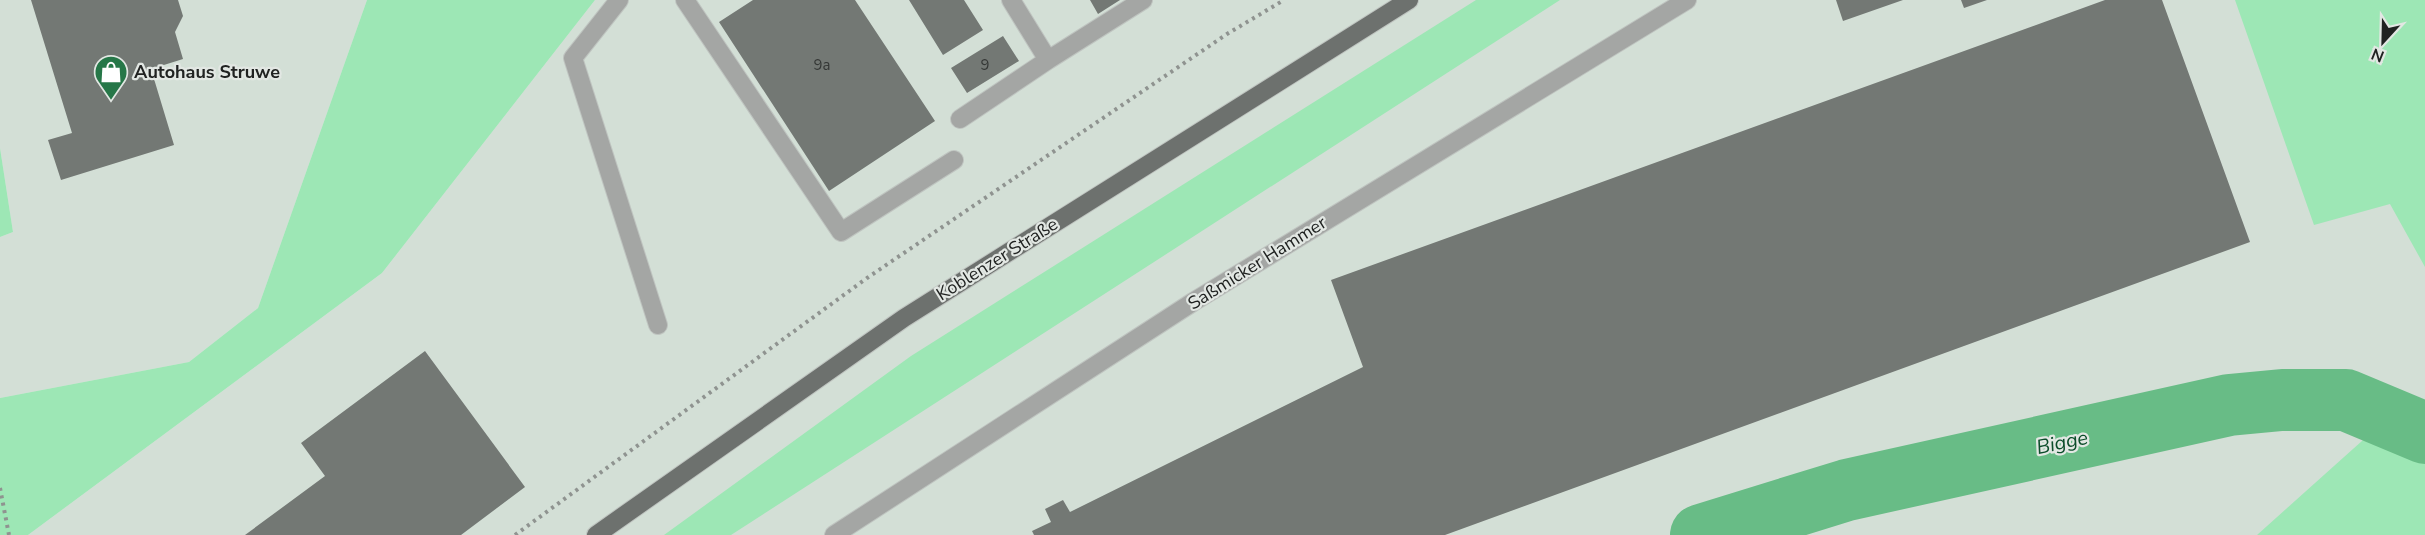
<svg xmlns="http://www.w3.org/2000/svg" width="2425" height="535" font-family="'Nunito Sans',sans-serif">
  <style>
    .built { fill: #d3dfd6 }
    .green { fill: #9de7b5 }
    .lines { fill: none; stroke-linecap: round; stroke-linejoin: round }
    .river { stroke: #68bc86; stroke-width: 62 }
    .building { fill: #737874 }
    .minor-casing { stroke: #bfc4c0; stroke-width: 20 }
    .major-casing { stroke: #bfc4c0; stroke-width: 20 }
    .path { stroke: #8f9390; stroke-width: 4; stroke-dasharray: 3 4.5; stroke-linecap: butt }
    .minor { stroke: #a4a6a4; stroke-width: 18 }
    .major { stroke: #6d716e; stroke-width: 18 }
    .labels { text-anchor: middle; stroke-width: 4.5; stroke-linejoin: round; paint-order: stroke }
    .number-label { font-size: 15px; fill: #353836 }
    .poi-label { font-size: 18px; font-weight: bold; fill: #202221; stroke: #e2e7e3; text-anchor: start }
    .street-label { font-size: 18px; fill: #202221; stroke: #e2e7e3 }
    .water-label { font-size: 20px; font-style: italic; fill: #0b4d2a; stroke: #e2e7e3 }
  </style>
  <rect width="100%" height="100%" fill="#e2e7e3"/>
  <path class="built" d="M 0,0 L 367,0 L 258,308 L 189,362 L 0,398 L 0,237 L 13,232 L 0,148 Z
    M 595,0 L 2425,0 L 2425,462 L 2363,440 L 2263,535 L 28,535 L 382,273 Z"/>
  <path class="green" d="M 367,0 L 595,0 L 382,273 L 28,535 L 0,535 L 0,398 L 189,362 L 258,308 Z
    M 1476,0 L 1560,0 L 731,535 L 664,535 L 911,356 Z
    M 2235,0 L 2425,0 L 2425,267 L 2390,204 L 2314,225 Z
    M 0,148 L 13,232 L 0,237 Z
    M 2363,440 L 2425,462 L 2425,535 L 2257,535 Z"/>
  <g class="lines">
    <path class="river" d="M 1701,535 L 1847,490 L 2229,405 L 2282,400 L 2346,400 L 2425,433"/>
  </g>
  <path class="building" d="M 31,0 L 178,0 L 183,16 L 175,32 L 183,59 L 151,69 L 174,145 L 61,180 L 48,140 L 72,133 Z
    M 753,0 L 855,0 L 935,121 L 829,191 L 719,22 Z
    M 909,0 L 964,0 L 983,30 L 943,55 Z
    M 1090,0 L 1120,0 L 1098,14 Z
    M 1836,0 L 1903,0 L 1843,21 Z
    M 1961,0 L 1987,0 L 1964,8 Z
    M 2105,0 L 2162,0 L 2250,242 L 1445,535 L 1034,535 L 1032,531 L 1051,522 L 1045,509 L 1063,500 L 1070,512 L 1363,367 L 1331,280 Z
    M 1003,36 L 1019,61 L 967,93 L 951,68 Z
    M 425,351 L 525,487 L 461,535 L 245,535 L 325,476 L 301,443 Z"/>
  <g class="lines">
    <g class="minor-casing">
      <path id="minor" d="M 619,0 L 573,58 L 658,325
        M 685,0 L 841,232 L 954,160
        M 1011,0 L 1048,60 L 1143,0
        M 960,119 L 1048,60
        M 834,535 L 1193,302 L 1687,0"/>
    </g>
    <g class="major-casing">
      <path id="major" d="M 596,535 L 904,318 L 1409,0"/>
    </g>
    <path class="path" d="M 0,488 L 9,535
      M 515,535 L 867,278 L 1227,34 L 1284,0"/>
    <use href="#minor" class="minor"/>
    <use href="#major" class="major"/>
  </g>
  <defs>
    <g id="shop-pin" transform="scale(1.725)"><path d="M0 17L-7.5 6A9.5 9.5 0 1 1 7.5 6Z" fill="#267748" stroke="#e2e7e3"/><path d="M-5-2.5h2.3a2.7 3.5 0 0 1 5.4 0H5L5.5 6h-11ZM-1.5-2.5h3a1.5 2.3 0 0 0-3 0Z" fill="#fff"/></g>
  </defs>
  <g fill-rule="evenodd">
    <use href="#shop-pin" x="111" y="72"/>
  </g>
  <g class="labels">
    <g class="number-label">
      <text x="822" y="70">9a</text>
      <text x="985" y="70">9</text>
    </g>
    <g class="poi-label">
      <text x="134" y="78">Autohaus Struwe</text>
    </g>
    <g class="street-label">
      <text transform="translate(997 259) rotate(-32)" y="6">Koblenzer Straße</text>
      <text transform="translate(1257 263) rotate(-32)" y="6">Saßmicker Hammer</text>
    </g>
    <g class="water-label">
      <text transform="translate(2062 442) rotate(-12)" y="7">Bigge</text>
    </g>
  </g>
  <g transform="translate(2383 42) rotate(202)" stroke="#e2e7e3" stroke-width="4.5" paint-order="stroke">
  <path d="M0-4.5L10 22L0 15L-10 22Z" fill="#202221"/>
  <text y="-9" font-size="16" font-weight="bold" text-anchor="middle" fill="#202221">N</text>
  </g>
</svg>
